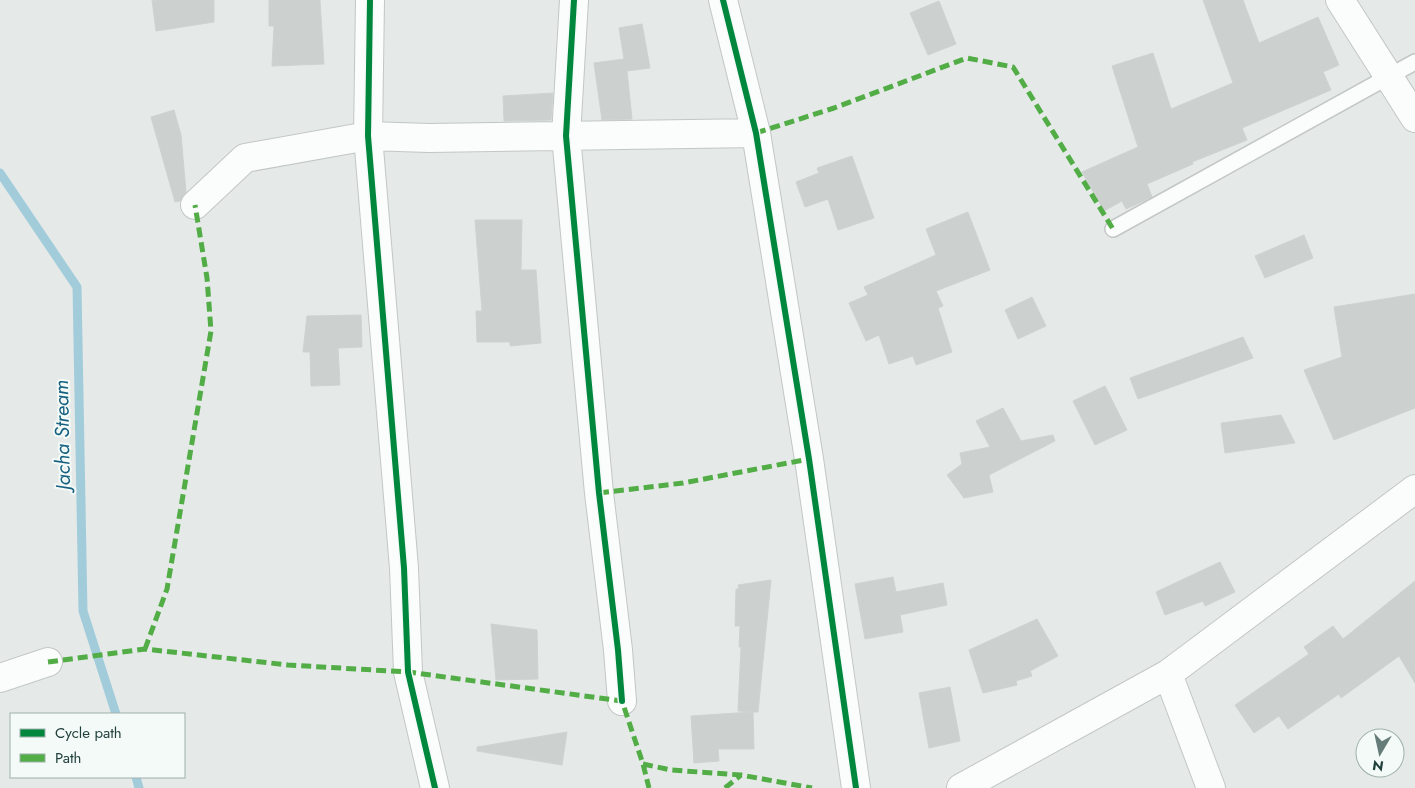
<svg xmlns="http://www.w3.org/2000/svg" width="1415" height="788" font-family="Jost,sans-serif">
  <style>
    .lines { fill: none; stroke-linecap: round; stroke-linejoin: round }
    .stream { stroke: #a3ccdb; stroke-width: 9 }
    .building { fill: #ccd1d0; stroke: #cdd3d2 }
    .lane-casing { stroke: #c2c7c6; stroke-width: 18 }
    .street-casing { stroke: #c2c7c6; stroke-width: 30 }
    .lane { stroke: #fbfcfc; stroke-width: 15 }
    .street { stroke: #fbfcfc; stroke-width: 28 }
    .quiet { stroke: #52ad46; stroke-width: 5; stroke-dasharray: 10 5; stroke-linecap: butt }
    .cycleway-casing { stroke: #f3faf7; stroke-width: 9 }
    .cycleway { stroke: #00873e; stroke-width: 6 }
    .labels { text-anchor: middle; stroke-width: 4; stroke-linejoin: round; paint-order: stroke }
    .water-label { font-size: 20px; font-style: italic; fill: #176080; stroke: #f3faf7 }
  </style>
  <rect width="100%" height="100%" fill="#e5eae9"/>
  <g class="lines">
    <path class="stream" d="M 0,173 L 77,287 L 83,611 L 116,714
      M 136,777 L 139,788"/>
  </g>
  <path class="building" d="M 152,0 L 214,0 L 214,22 L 156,31 Z
    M 269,0 L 320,0 L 324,64 L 272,66 L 274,26 L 269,26 Z
    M 1203,0 L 1243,0 L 1259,43 L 1318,17 L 1339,65 L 1323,72 L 1331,90 L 1242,128 L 1247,140 L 1192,162 L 1193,164 L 1147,184 L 1152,197 L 1148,199 L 1126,209 L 1122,201 L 1104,211 L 1082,172 L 1138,147 L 1112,66 L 1153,53 L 1171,109 L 1233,83 Z
    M 939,1 L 956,44 L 928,55 L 910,13 Z
    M 642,24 L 650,68 L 627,71 L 632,119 L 602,120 L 594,63 L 624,59 L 619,28 Z
    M 553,93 L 551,120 L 504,121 L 503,96 Z
    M 174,110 L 181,135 L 186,192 L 180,201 L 175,202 L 151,117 Z
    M 852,156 L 874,218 L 838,230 L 828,199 L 805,207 L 796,182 L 819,173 L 817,168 Z
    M 968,212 L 990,270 L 936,291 L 943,306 L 938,308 L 952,352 L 916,365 L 913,356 L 889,364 L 879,335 L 866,341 L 849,303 L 868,295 L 864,287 L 936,255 L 926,229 Z
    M 475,220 L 522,220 L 521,270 L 536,270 L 541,343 L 510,346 L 510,342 L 477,342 L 476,311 L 482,311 Z
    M 1304,235 L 1313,258 L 1265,278 L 1255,256 Z
    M 1415,294 L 1415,408 L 1334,440 L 1304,370 L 1342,357 L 1334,307 Z
    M 1032,297 L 1046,326 L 1018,339 L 1005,310 Z
    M 361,315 L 362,347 L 338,348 L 340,385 L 311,386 L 310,352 L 303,352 L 307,316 Z
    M 1243,337 L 1253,358 L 1138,399 L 1130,378 Z
    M 1105,386 L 1127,430 L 1095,445 L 1073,401 Z
    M 1003,408 L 1021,441 L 1053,435 L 1055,441 L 989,475 L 993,492 L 964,498 L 947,475 L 962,464 L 960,453 L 990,447 L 976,421 Z
    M 1281,415 L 1295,443 L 1225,453 L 1221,423 Z
    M 1220,562 L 1235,592 L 1205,606 L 1203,601 L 1165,615 L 1156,592 Z
    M 893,577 L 896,592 L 943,583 L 947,605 L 900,615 L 903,632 L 865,639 L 855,584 Z
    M 771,580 L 758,712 L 753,712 L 754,749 L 718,749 L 719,761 L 694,763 L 691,716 L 752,712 L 738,711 L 741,647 L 739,647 L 740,626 L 735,626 L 736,589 L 739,589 L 738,585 Z
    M 1415,581 L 1415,683 L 1399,656 L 1341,698 L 1339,694 L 1288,729 L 1279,716 L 1254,733 L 1235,705 L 1309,654 L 1304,647 L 1333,626 L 1343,639 Z
    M 1037,619 L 1058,656 L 1030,671 L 1032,676 L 1016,681 L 1017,685 L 983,693 L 969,650 Z
    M 491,624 L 537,630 L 538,679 L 496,680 Z
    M 950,687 L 960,741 L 929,748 L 919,693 Z
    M 567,732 L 562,765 L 477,751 L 477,747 Z"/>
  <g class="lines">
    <g class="lane-casing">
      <path id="lane" d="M 1113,229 L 1415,62"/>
    </g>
    <g class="street-casing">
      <path id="street" d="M 370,0 L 368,136 L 404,568 L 408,672 L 435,788
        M 574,0 L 566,136 L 599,493 L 618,650 L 622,701
        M 723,0 L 756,133 L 809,459 L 856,788
        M 1340,0 L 1415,118
        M 195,205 L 245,158 L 368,136 L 429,138 L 756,133
        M 1168,674 L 1211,788
        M 0,678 L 48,662
        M 961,788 L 1168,674 L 1415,489"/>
    </g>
    <use href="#lane" class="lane"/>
    <use href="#street" class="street"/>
    <path class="quiet" d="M 756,133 L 834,108 L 967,58 L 1013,67 L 1113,229
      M 599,493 L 683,483 L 809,459
      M 145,649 L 167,589 L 211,331 L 207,278 L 195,205
      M 48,662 L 145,649 L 288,665 L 408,672 L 622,701 L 643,764 L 649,788
      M 643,764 L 671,770 L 741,775 L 812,788
      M 725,788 L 741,775"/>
    <g class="cycleway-casing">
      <path id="cycleway" d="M 370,0 L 368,136 L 404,568 L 408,672 L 435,788
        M 574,0 L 566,136 L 599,493 L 618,650 L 622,701
        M 723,0 L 756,133 L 809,459 L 856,788"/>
    </g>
    <use href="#cycleway" class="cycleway"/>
  </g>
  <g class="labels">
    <g class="water-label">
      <text transform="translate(62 435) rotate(-91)" y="7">Jacha Stream</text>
    </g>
  </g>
  <rect x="10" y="713" width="175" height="65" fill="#f3faf7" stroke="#9fb0ac"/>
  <rect x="20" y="729" width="25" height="8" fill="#00873e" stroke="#9fb0ac"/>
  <text x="55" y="738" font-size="15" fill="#21403c">Cycle path</text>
  <rect x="20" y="754" width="25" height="8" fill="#52ad46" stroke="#9fb0ac"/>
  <text x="55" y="763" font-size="15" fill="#21403c">Path</text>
  <g transform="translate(1380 753) rotate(189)"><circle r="24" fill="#f3faf7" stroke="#9fb0ac"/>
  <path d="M0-4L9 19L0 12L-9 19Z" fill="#667c79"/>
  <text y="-8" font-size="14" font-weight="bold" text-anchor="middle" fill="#21403c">N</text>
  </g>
</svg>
